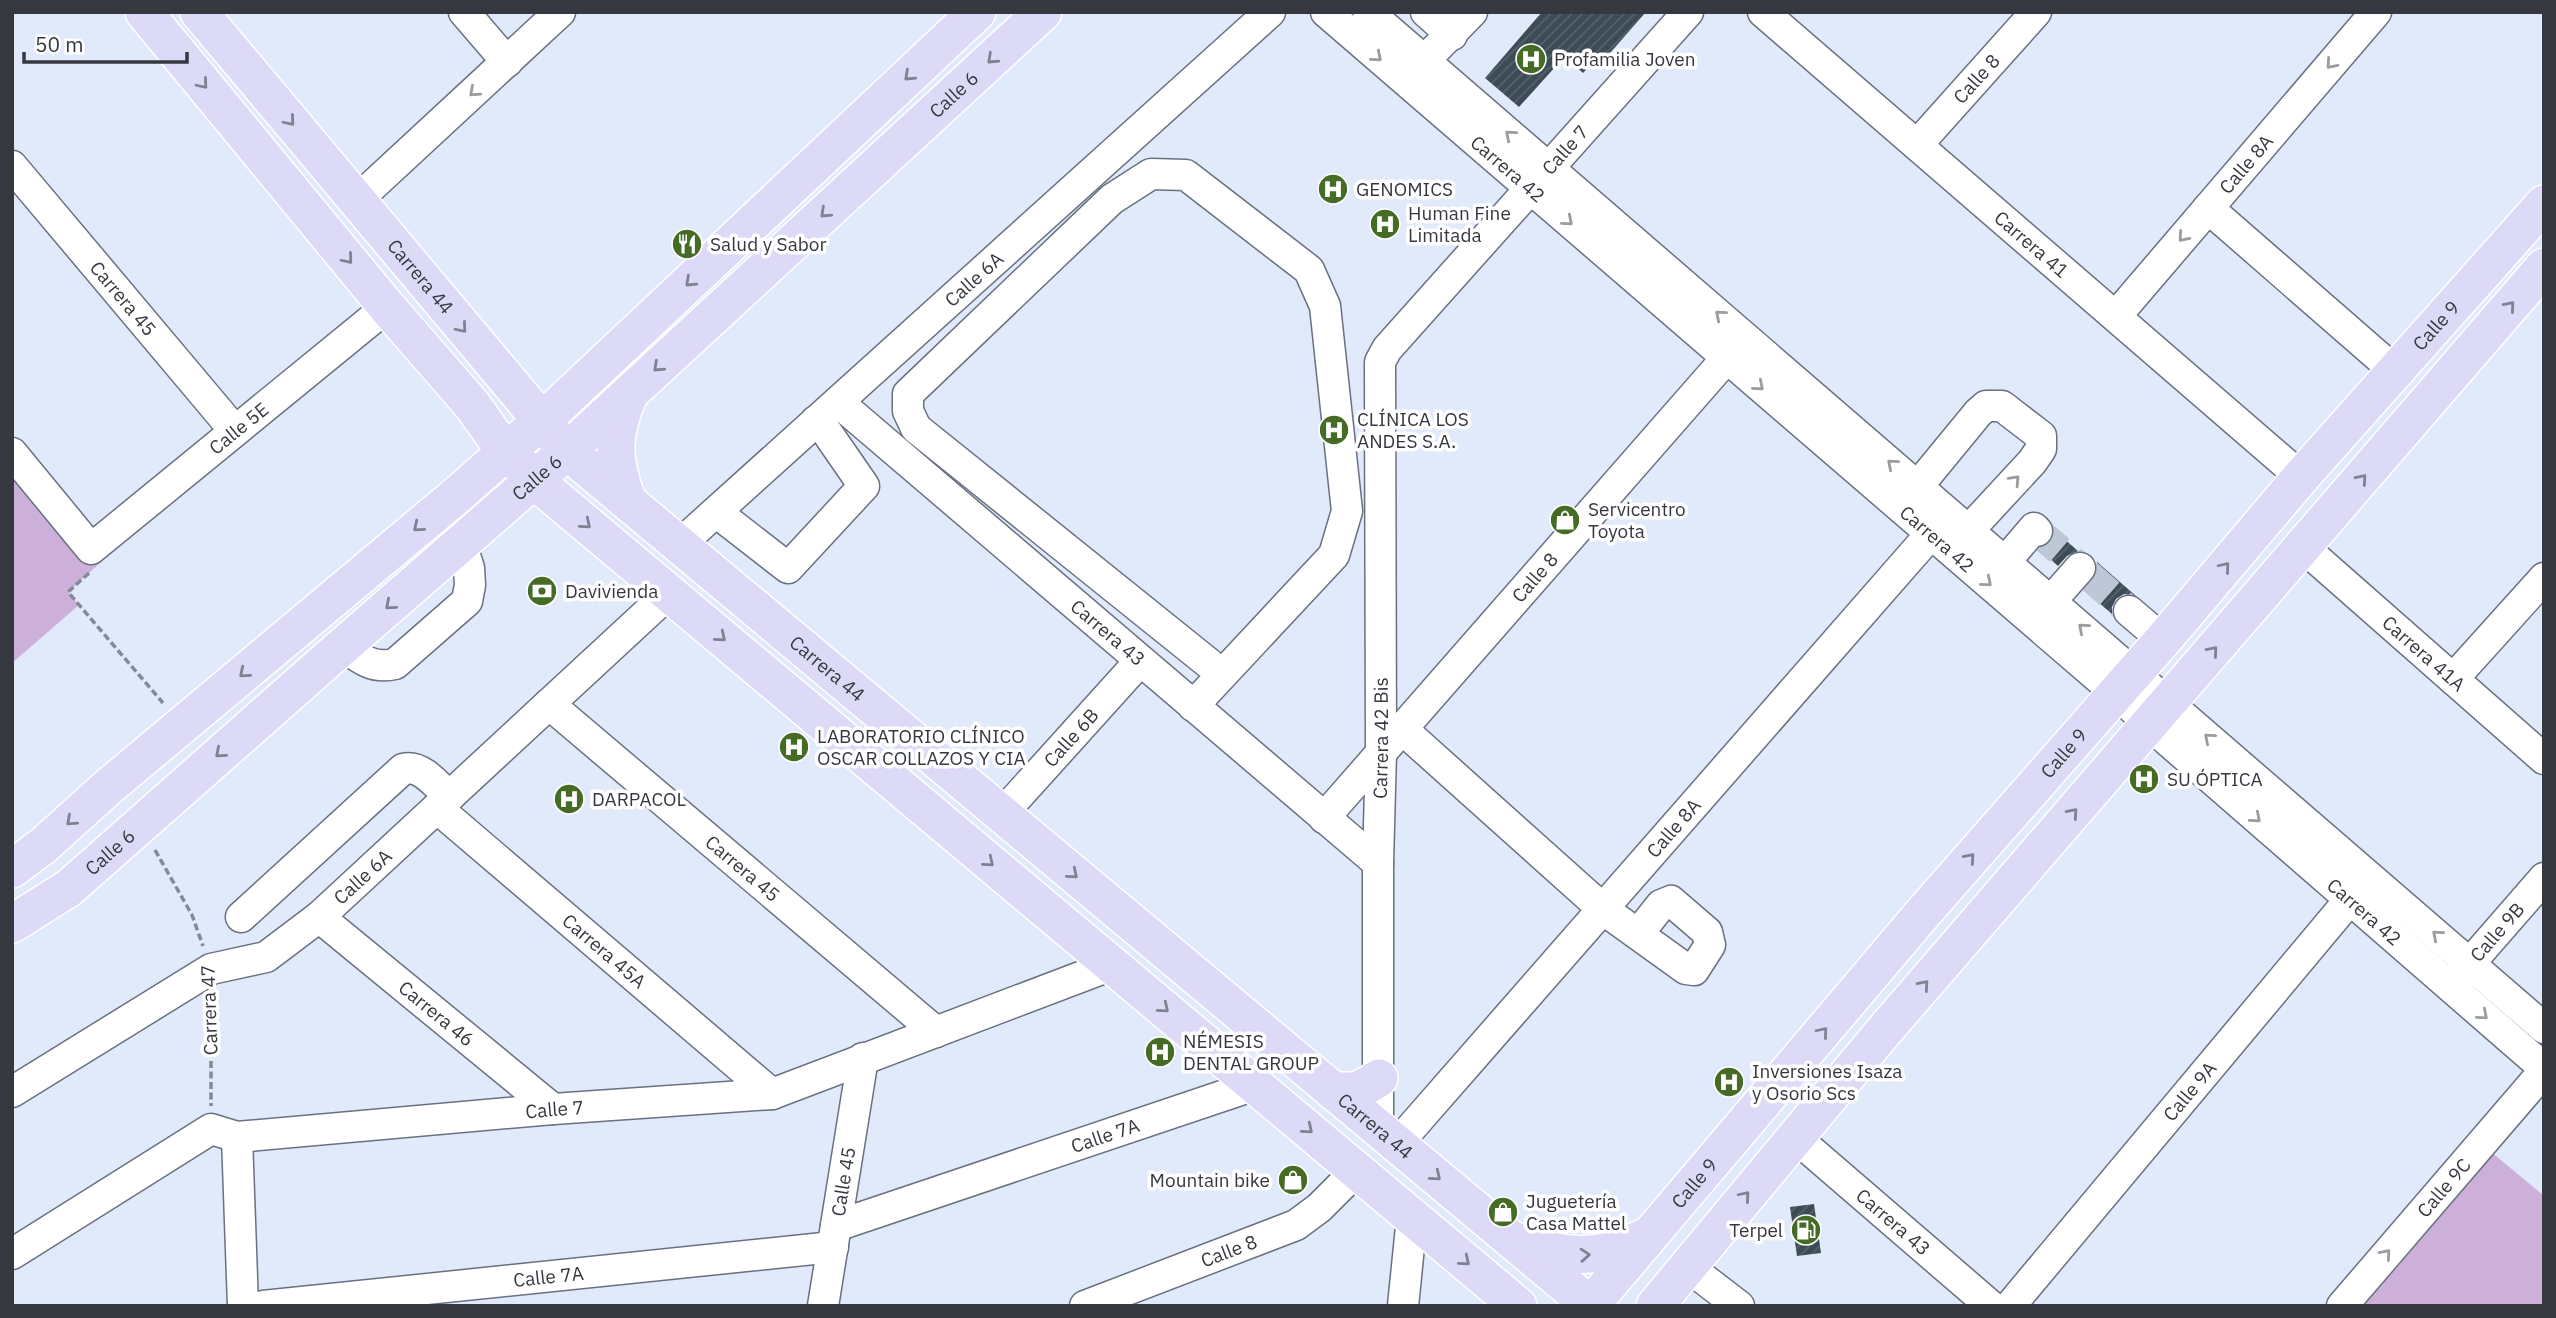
<svg xmlns="http://www.w3.org/2000/svg" width="2556" height="1318" font-family="'IBM Plex Sans',sans-serif">
  <style>
    .green { fill: #ccb0d9 }
    .building { fill: url(#building-hatch) }
    .lines { fill: none; stroke-linecap: round; stroke-linejoin: round }
    .minor-tunnel { stroke: #bec7d5; stroke-width: 30; stroke-dasharray: 30 15; stroke-linecap: butt }
    .minor-casing { stroke: #697180; stroke-width: 33 }
    .major-casing { stroke: #fff; stroke-width: 40 }
    .path { stroke: #848a95; stroke-width: 3.5; stroke-dasharray: 7 3.5; stroke-linecap: butt }
    .minor { stroke: #fff; stroke-width: 30 }
    .major { stroke: #dddaf7; stroke-width: 37 }
    .oneway { stroke: #9a9c9f }
    .oneway2 { stroke: #818192 }
    .labels { text-anchor: middle; stroke-width: 7; stroke-linejoin: round; paint-order: stroke }
    .poi-label { font-size: 19px; fill: #35393f; stroke: #fff; text-anchor: start }
    .street-label { font-size: 19px; fill: #35393f; stroke: #fff }
  </style>
  <defs>
    <pattern id="building-hatch" width="6" height="6" patternUnits="userSpaceOnUse" patternTransform="scale(1.75)"><rect width="6" height="6" fill="#3c4b55"/><path d="M-1 1l2-2M0 6l6-6M5 7l2-2" fill="none" stroke="#57636b"/></pattern>
  </defs>
  <rect width="100%" height="100%" fill="#e0eafb"/>
  <path class="green" d="M 12,453 L 102,561 L 68,592 L 79,605 L 12,663 Z
    M 2490,1151 L 2544,1196 L 2544,1306 L 2358,1306 Z"/>
  <path class="building" d="M 1542,12 L 1646,12 L 1603,61 L 1598,57 L 1583,73 L 1565,56 L 1519,107 L 1485,78 Z
    M 2054,530 L 2078,551 L 2067,556 L 2058,566 L 2039,549 L 2050,543 Z
    M 2097,562 L 2136,596 L 2124,594 L 2116,599 L 2112,607 L 2112,614 L 2084,590 L 2097,572 Z
    M 1814,1204 L 1821,1253 L 1797,1256 L 1790,1207 Z"/>
  <g class="lines">
    <path class="minor-tunnel" d="M 2037,531 L 2077,565
      M 2087,574 L 2129,611"/>
    <g class="minor-casing">
      <g id="minor">
        <path d="M 464,12 L 507,62"/>
        <path id="s1" d="M 1326,12 L 2116,693 L 2168,741 L 2544,1068"/>
        <path d="M 1368,12 L 2544,1028"/>
        <path d="M 1426,12 L 1452,35"/>
        <path id="s2" d="M 1763,12 L 2301,477"/>
        <path d="M 1424,61 L 1472,12"/>
        <path id="s3" d="M 1917,145 L 2036,12"/>
        <path id="s4" d="M 12,166 L 235,431"/>
        <path d="M 356,201 L 560,12"/>
        <path d="M 2208,208 L 2395,371"/>
        <path id="s5" d="M 2116,316 L 2376,12"/>
        <path id="s6" d="M 838,402 L 1378,863"/>
        <path id="s7" d="M 12,453 L 91,549 L 387,307"/>
        <path d="M 1918,486 L 1978,413 L 1986,406 L 2002,406 L 2041,436 L 2041,449 L 2032,462 L 1969,530"/>
        <path d="M 716,512 L 788,568 L 864,486 L 826,431 L 816,421"/>
        <path id="s8" d="M 679,545 L 1270,12"/>
        <path id="s9" d="M 2303,547 L 2544,759"/>
        <path d="M 2005,562 L 2034,528 L 2037,531"/>
        <path d="M 2051,601 L 2080,568"/>
        <path d="M 2129,611 L 2163,640"/>
        <path d="M 343,646 C 361,659 372,669 395,664 L 467,601 L 470,585 L 469,568 L 461,543"/>
        <path d="M 2453,679 L 2544,578"/>
        <path id="s10" d="M 549,704 L 936,1032"/>
        <path d="M 1193,706 L 1334,555 L 1347,511 L 1325,306 L 1309,270 L 1186,175 L 1151,174 L 1112,199 L 908,394 L 908,411 L 916,428 L 1222,674"/>
        <path d="M 1402,729 L 1604,910 L 1686,969 L 1694,970 L 1710,945 L 1707,932 L 1671,901 L 1661,905 L 1638,934"/>
        <path id="s11" d="M 437,808 L 772,1094"/>
        <path id="s12" d="M 1002,814 L 1140,661"/>
        <path id="s13" d="M 1324,818 L 1739,344"/>
        <path d="M 241,917 L 403,769 C 421,764 437,785 449,797"/>
        <path id="s14" d="M 319,917 L 553,1109"/>
        <path id="s15" d="M 2457,978 L 2544,878"/>
        <path id="s16" d="M 12,1092 L 211,969 L 266,957 L 319,917 L 669,593"/>
        <path id="s17" d="M 1378,1128 L 1378,863 L 1381,753 L 1380,362 L 1387,349 L 1688,12"/>
        <path d="M 237,1137 L 243,1306"/>
        <path id="s18" d="M 1795,1137 L 1991,1306"/>
        <path id="s19" d="M 1397,1144 L 1943,520"/>
        <path id="s20" d="M 836,1226 L 1255,1085"/>
        <path id="s21" d="M 12,1254 L 211,1129 L 237,1137 L 553,1109 L 772,1094 L 1112,965"/>
        <path d="M 1687,1266 L 1739,1306"/>
        <path id="s22" d="M 263,1306 L 833,1247"/>
        <path id="s23" d="M 823,1306 L 863,1058"/>
        <path id="s24" d="M 1085,1306 L 1296,1225 L 1319,1208 L 1357,1170"/>
        <path d="M 1403,1306 L 1412,1217"/>
        <path id="s25" d="M 2010,1306 L 2362,885"/>
        <path id="s26" d="M 2342,1306 L 2544,1071"/>
      </g>
    </g>
    <g class="major-casing">
      <g id="major">
        <path d="M 144,12 L 387,307 L 473,406 L 494,436 L 534,480 L 1518,1306"/>
        <path id="s27" d="M 199,12 L 567,451 L 1591,1306"/>
        <path d="M 628,502 C 612,461 611,433 630,393"/>
        <path d="M 12,869 L 44,845 L 107,788 L 457,495 L 557,407 L 977,12"/>
        <path id="s28" d="M 12,924 L 69,888 L 327,660 L 567,451 L 1043,12"/>
        <path d="M 1333,1091 L 1358,1091 L 1379,1078"/>
        <path d="M 1523,1242 C 1568,1260 1601,1259 1645,1237"/>
        <path id="s29" d="M 1590,1306 L 1923,913 L 2163,640 L 2301,477 L 2544,204"/>
        <path d="M 1655,1306 L 1884,1031 L 2544,267"/>
      </g>
    </g>
    <path class="path" d="M 89,573 L 68,592 L 163,703
      M 155,850 L 192,915 L 203,946
      M 211,998 L 211,1106"/>
    <use href="#minor" class="minor"/>
    <use href="#major" class="major"/>
  </g>
  <defs><path id="oneway-chevron" d="M-2-3.5L2.5 0L-2 3.5" fill="none" stroke-width="1.6" stroke-linecap="round" stroke-linejoin="round" transform="scale(1.75)"/></defs>
  <g class="oneway">
    <use href="#oneway-chevron" transform="translate(1377 57) rotate(41)"/>
    <use href="#oneway-chevron" transform="translate(2331 64) rotate(131)"/>
    <use href="#oneway-chevron" transform="translate(474 92) rotate(138)"/>
    <use href="#oneway-chevron" transform="translate(1510 135) rotate(-139)"/>
    <use href="#oneway-chevron" transform="translate(1568 221) rotate(41)"/>
    <use href="#oneway-chevron" transform="translate(2183 237) rotate(131)"/>
    <use href="#oneway-chevron" transform="translate(1720 315) rotate(-139)"/>
    <use href="#oneway-chevron" transform="translate(1759 386) rotate(41)"/>
    <use href="#oneway-chevron" transform="translate(1892 464) rotate(-139)"/>
    <use href="#oneway-chevron" transform="translate(2015 480) rotate(-47)"/>
    <use href="#oneway-chevron" transform="translate(1987 582) rotate(41)"/>
    <use href="#oneway-chevron" transform="translate(2083 628) rotate(-139)"/>
    <use href="#oneway-chevron" transform="translate(2209 738) rotate(-139)"/>
    <use href="#oneway-chevron" transform="translate(2256 818) rotate(41)"/>
    <use href="#oneway-chevron" transform="translate(2437 935) rotate(-139)"/>
    <use href="#oneway-chevron" transform="translate(2483 1015) rotate(41)"/>
    <use href="#oneway-chevron" transform="translate(2386 1254) rotate(-49)"/>
  </g>
  <g class="oneway2">
    <use href="#oneway-chevron" transform="translate(992 59) rotate(137)"/>
    <use href="#oneway-chevron" transform="translate(909 76) rotate(137)"/>
    <use href="#oneway-chevron" transform="translate(203 84) rotate(50)"/>
    <use href="#oneway-chevron" transform="translate(290 121) rotate(50)"/>
    <use href="#oneway-chevron" transform="translate(825 213) rotate(137)"/>
    <use href="#oneway-chevron" transform="translate(348 259) rotate(50)"/>
    <use href="#oneway-chevron" transform="translate(690 282) rotate(137)"/>
    <use href="#oneway-chevron" transform="translate(2510 306) rotate(-49)"/>
    <use href="#oneway-chevron" transform="translate(462 328) rotate(50)"/>
    <use href="#oneway-chevron" transform="translate(658 367) rotate(137)"/>
    <use href="#oneway-chevron" transform="translate(2362 479) rotate(-49)"/>
    <use href="#oneway-chevron" transform="translate(586 524) rotate(40)"/>
    <use href="#oneway-chevron" transform="translate(418 527) rotate(140)"/>
    <use href="#oneway-chevron" transform="translate(2225 567) rotate(-50)"/>
    <use href="#oneway-chevron" transform="translate(390 605) rotate(139)"/>
    <use href="#oneway-chevron" transform="translate(721 637) rotate(40)"/>
    <use href="#oneway-chevron" transform="translate(2213 651) rotate(-49)"/>
    <use href="#oneway-chevron" transform="translate(244 673) rotate(140)"/>
    <use href="#oneway-chevron" transform="translate(220 753) rotate(139)"/>
    <use href="#oneway-chevron" transform="translate(2073 813) rotate(-49)"/>
    <use href="#oneway-chevron" transform="translate(71 821) rotate(138)"/>
    <use href="#oneway-chevron" transform="translate(1970 858) rotate(-49)"/>
    <use href="#oneway-chevron" transform="translate(989 862) rotate(40)"/>
    <use href="#oneway-chevron" transform="translate(1073 874) rotate(40)"/>
    <use href="#oneway-chevron" transform="translate(1924 985) rotate(-49)"/>
    <use href="#oneway-chevron" transform="translate(1164 1008) rotate(40)"/>
    <use href="#oneway-chevron" transform="translate(1823 1032) rotate(-50)"/>
    <use href="#oneway-chevron" transform="translate(1308 1129) rotate(40)"/>
    <use href="#oneway-chevron" transform="translate(1436 1176) rotate(40)"/>
    <use href="#oneway-chevron" transform="translate(1745 1196) rotate(-50)"/>
    <use href="#oneway-chevron" transform="translate(1585 1255) rotate(-4)"/>
    <use href="#oneway-chevron" transform="translate(1465 1261) rotate(40)"/>
  </g>
  <defs>
    <g id="hospital-disc" transform="scale(1.575)"><circle r="9.5" fill="#466b24" stroke="#fff"/><path d="M-5-5h3v3.5h4V-5h3V5h-3V1.5h-4V5h-3Z" fill="#fff"/></g>
    <g id="restaurant-disc" transform="scale(1.575)"><circle r="9.5" fill="#466b24" stroke="#fff"/><path d="M-5-6h1v4h1v-4h1v4h1v-4h1v5L-1.5 .5V6h-2V.5L-5-1ZM5-6V6H3V1.5H1.5Q1.5-4 5-6Z" fill="#fff"/></g>
    <g id="shop-disc" transform="scale(1.575)"><circle r="9.5" fill="#466b24" stroke="#fff"/><path d="M-5-2.5h2.3a2.7 3.5 0 0 1 5.4 0H5L5.5 6h-11ZM-1.5-2.5h3a1.5 2.3 0 0 0-3 0Z" fill="#fff"/></g>
    <g id="bank-disc" transform="scale(1.575)"><circle r="9.5" fill="#466b24" stroke="#fff"/><path d="M-6-4H6V4H-6ZM0-2.3a2.3 2.3 0 1 0 0 4.6a2.3 2.3 0 1 0 0-4.6Z" fill="#fff"/></g>
    <g id="fuel-disc" transform="scale(1.575)"><circle r="9.5" fill="#466b24" stroke="#fff"/><path d="M-5.5-6h7V0h2V4h1.3V-2.5L3-4.5l.8-.8L6-3V5H2.5V1h-1V6h-7ZM-4.2-4.7v3.2H.2V-4.7Z" fill="#fff"/></g>
  </defs>
  <g fill-rule="evenodd">
    <use href="#hospital-disc" x="1531" y="59"/>
    <use href="#hospital-disc" x="1333" y="189"/>
    <use href="#hospital-disc" x="1385" y="224"/>
    <use href="#restaurant-disc" x="687" y="244"/>
    <use href="#hospital-disc" x="1334" y="430"/>
    <use href="#shop-disc" x="1565" y="520"/>
    <use href="#bank-disc" x="542" y="591"/>
    <use href="#hospital-disc" x="794" y="747"/>
    <use href="#hospital-disc" x="2144" y="779"/>
    <use href="#hospital-disc" x="569" y="799"/>
    <use href="#hospital-disc" x="1160" y="1052"/>
    <use href="#hospital-disc" x="1729" y="1082"/>
    <use href="#shop-disc" x="1293" y="1180"/>
    <use href="#shop-disc" x="1503" y="1212"/>
    <use href="#fuel-disc" x="1806" y="1230"/>
  </g>
  <g class="labels">
    <g class="poi-label">
      <text x="1554" y="66">Profamilia Joven</text>
      <text x="1356" y="196">GENOMICS</text>
      <text x="1408" y="220">Human Fine<tspan x="1408" dy="22">Limitada</tspan></text>
      <text x="710" y="251">Salud y Sabor</text>
      <text x="1357" y="426">CLÍNICA LOS<tspan x="1357" dy="22">ANDES S.A.</tspan></text>
      <text x="1588" y="516">Servicentro<tspan x="1588" dy="22">Toyota</tspan></text>
      <text x="565" y="598">Davivienda</text>
      <text x="817" y="743">LABORATORIO CLÍNICO<tspan x="817" dy="22">OSCAR COLLAZOS Y CIA</tspan></text>
      <text x="2167" y="786">SU ÓPTICA</text>
      <text x="592" y="806">DARPACOL</text>
      <text x="1183" y="1048">NÉMESIS<tspan x="1183" dy="22">DENTAL GROUP</tspan></text>
      <text x="1752" y="1078">Inversiones Isaza<tspan x="1752" dy="22">y Osorio Scs</tspan></text>
      <text x="1270" y="1187" text-anchor="end">Mountain bike</text>
      <text x="1526" y="1208">Juguetería<tspan x="1526" dy="22">Casa Mattel</tspan></text>
      <text x="1783" y="1237" text-anchor="end">Terpel</text>
    </g>
    <g class="street-label">
      <text dy="7" stroke="none"><textPath href="#s3" startOffset="89">Calle 8</textPath></text>
      <text dy="7" stroke="none"><textPath href="#s28" startOffset="1256">Calle 6</textPath></text>
      <text dy="7" stroke="none"><textPath href="#s17" startOffset="1048">Calle 7</textPath></text>
      <text dy="7" stroke="none"><textPath href="#s5" startOffset="200">Calle 8A</textPath></text>
      <text dy="7" stroke="none"><textPath href="#s1" startOffset="240">Carrera 42</textPath></text>
      <text dy="7" stroke="none"><textPath href="#s2" startOffset="355">Carrera 41</textPath></text>
      <text dy="7" stroke="none"><textPath href="#s27" startOffset="345">Carrera 44</textPath></text>
      <text dy="7" stroke="none"><textPath href="#s8" startOffset="397">Calle 6A</textPath></text>
      <text dy="7" stroke="none"><textPath href="#s4" startOffset="173">Carrera 45</textPath></text>
      <text dy="7" stroke="none"><textPath href="#s29" startOffset="1295">Calle 9</textPath></text>
      <text dy="7" stroke="none"><textPath href="#s7" startOffset="315">Calle 5E</textPath></text>
      <text dy="7" stroke="none"><textPath href="#s28" startOffset="690">Calle 6</textPath></text>
      <text dy="7" stroke="none"><textPath href="#s1" startOffset="807">Carrera 42</textPath></text>
      <text dy="7" stroke="none"><textPath href="#s13" startOffset="320">Calle 8</textPath></text>
      <text dy="7" stroke="none"><textPath href="#s6" startOffset="355">Carrera 43</textPath></text>
      <text dy="7" stroke="none"><textPath href="#s9" startOffset="161">Carrera 41A</textPath></text>
      <text dy="7" stroke="none"><textPath href="#s27" startOffset="912">Carrera 44</textPath></text>
      <text dy="7" stroke="none"><textPath href="#s12" startOffset="103">Calle 6B</textPath></text>
      <text dy="7" stroke="none"><textPath href="#s17" startOffset="390">Carrera 42 Bis</textPath></text>
      <text dy="7" stroke="none"><textPath href="#s29" startOffset="728">Calle 9</textPath></text>
      <text dy="7" stroke="none"><textPath href="#s19" startOffset="420">Calle 8A</textPath></text>
      <text dy="7" stroke="none"><textPath href="#s28" startOffset="122">Calle 6</textPath></text>
      <text dy="7" stroke="none"><textPath href="#s10" startOffset="254">Carrera 45</textPath></text>
      <text dy="7" stroke="none"><textPath href="#s16" startOffset="416">Calle 6A</textPath></text>
      <text dy="7" stroke="none"><textPath href="#s1" startOffset="1374">Carrera 42</textPath></text>
      <text dy="7" stroke="none"><textPath href="#s15" startOffset="61">Calle 9B</textPath></text>
      <text dy="7" stroke="none"><textPath href="#s11" startOffset="220">Carrera 45A</textPath></text>
      <text transform="translate(209 1010) rotate(-92)" y="7">Carrera 47</text>
      <text dy="7" stroke="none"><textPath href="#s14" startOffset="152">Carrera 46</textPath></text>
      <text dy="7" stroke="none"><textPath href="#s25" startOffset="280">Calle 9A</textPath></text>
      <text dy="7" stroke="none"><textPath href="#s21" startOffset="581">Calle 7</textPath></text>
      <text dy="7" stroke="none"><textPath href="#s27" startOffset="1626">Carrera 44</textPath></text>
      <text dy="7" stroke="none"><textPath href="#s20" startOffset="284">Calle 7A</textPath></text>
      <text dy="7" stroke="none"><textPath href="#s23" startOffset="126">Calle 45</textPath></text>
      <text dy="7" stroke="none"><textPath href="#s29" startOffset="161">Calle 9</textPath></text>
      <text dy="7" stroke="none"><textPath href="#s26" startOffset="156">Calle 9C</textPath></text>
      <text dy="7" stroke="none"><textPath href="#s18" startOffset="130">Carrera 43</textPath></text>
      <text dy="7" stroke="none"><textPath href="#s24" startOffset="154">Calle 8</textPath></text>
      <text dy="7" stroke="none"><textPath href="#s22" startOffset="287">Calle 7A</textPath></text>
    </g>
  </g>
  <rect width="2556" height="1318" fill="none" stroke="#35393f" stroke-width="28"/>
  <path d="M24 52v10h163v-10" fill="none" stroke="#35393f" stroke-width="3.5"/>
  <text x="35" y="52" font-size="21" fill="#35393f" stroke="#ffffff" stroke-width="5" paint-order="stroke">50 m</text>
</svg>
